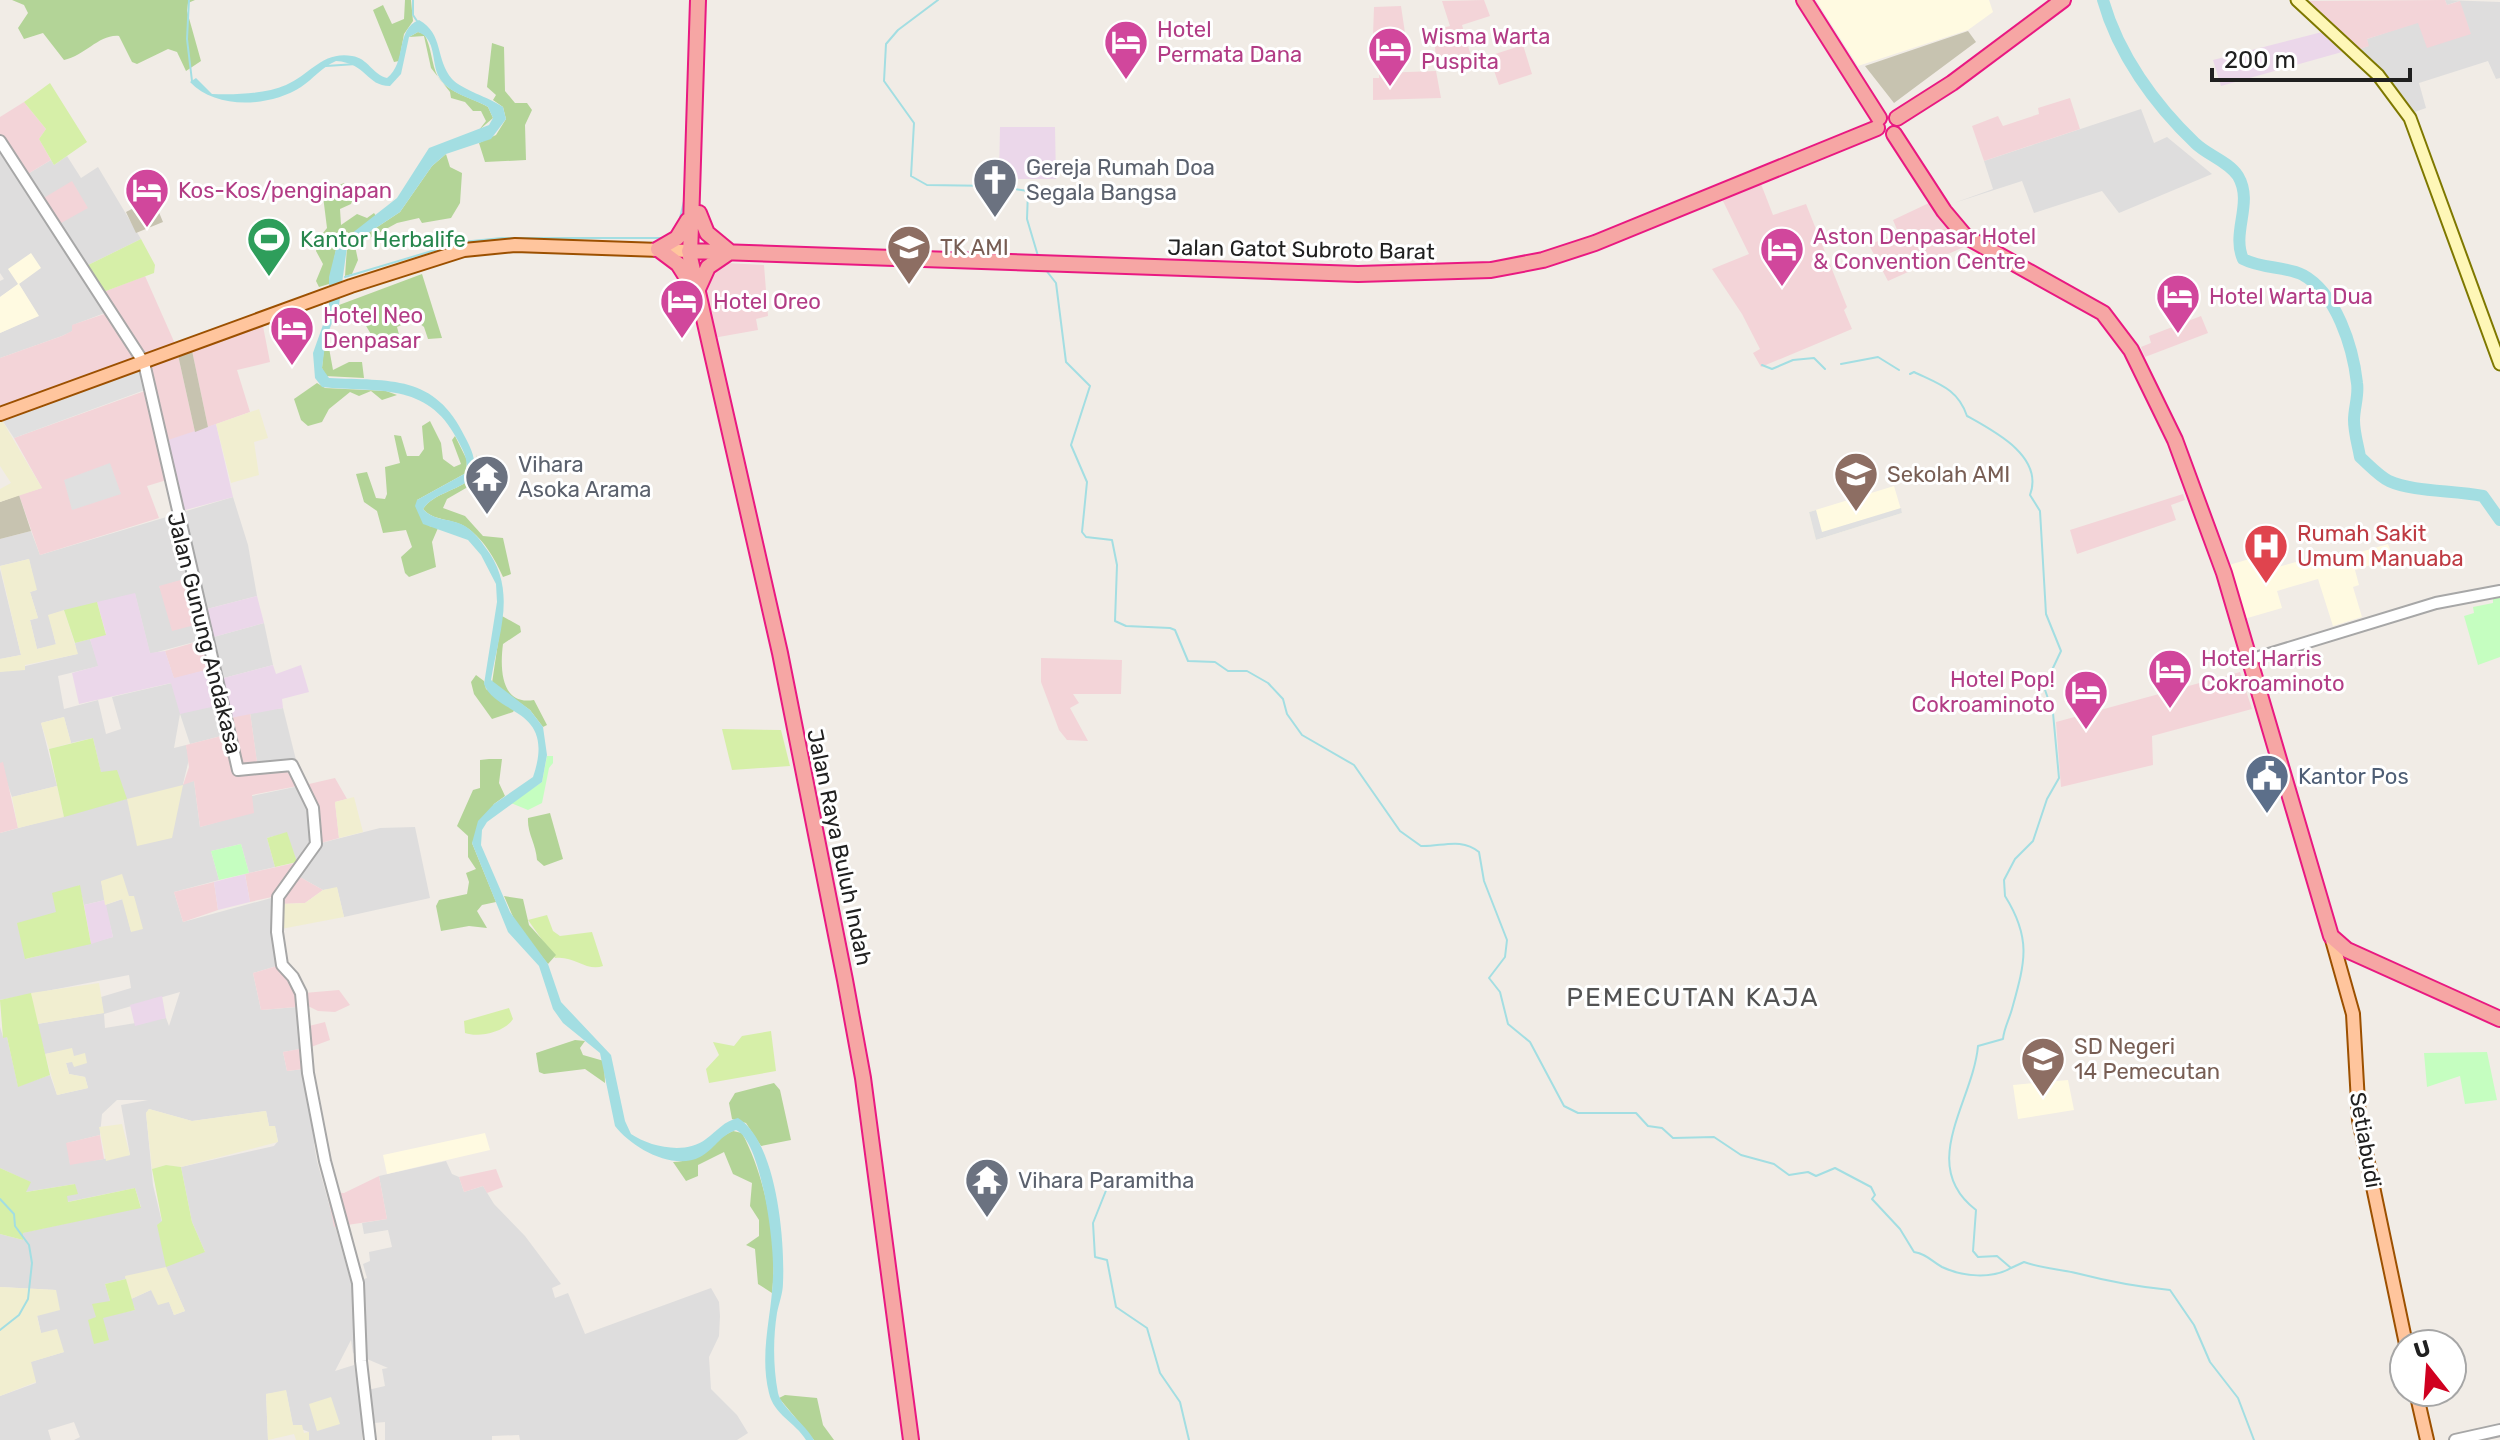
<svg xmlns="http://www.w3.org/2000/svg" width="2500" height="1440" font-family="Rubik,sans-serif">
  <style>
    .residential { fill: #dedddd; fill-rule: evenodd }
    .commercial { fill: #f3d4d8 }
    .industrial { fill: #ebd7ea }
    .education { fill: #fffae1 }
    .construction { fill: #c7c3b0 }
    .farmland { fill: #f1eed0 }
    .grass { fill: #d6efa8 }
    .forest { fill: #b3d497 }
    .park { fill: #c5fec0 }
    .parking { fill: #e0e0e0 }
    .water { fill: #a3dee2 }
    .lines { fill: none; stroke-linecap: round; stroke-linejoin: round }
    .stream { stroke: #a3dee2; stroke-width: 2 }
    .river { stroke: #a3dee2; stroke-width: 12 }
    .tertiary-casing { stroke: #a7a7a7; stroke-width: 14 }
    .secondary-casing { stroke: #7e7800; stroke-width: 15 }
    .primary-casing { stroke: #9c5000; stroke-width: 16 }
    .trunk-casing { stroke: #e91981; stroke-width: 18 }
    .tertiary { stroke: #fff; stroke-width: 10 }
    .secondary { stroke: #fef7b7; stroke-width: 11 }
    .primary { stroke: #ffc59d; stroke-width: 12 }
    .trunk { stroke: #f6a6a4; stroke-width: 14 }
    .labels { text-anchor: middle; stroke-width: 6; stroke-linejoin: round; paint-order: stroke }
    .hotel-label { font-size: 22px; fill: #b23c85; stroke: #fff; text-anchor: start }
    .worship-label { font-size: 22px; fill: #5b616d; stroke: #fff; text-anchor: start }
    .leisure-label { font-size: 22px; fill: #27864d; stroke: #fff; text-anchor: start }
    .education-label { font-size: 22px; fill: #785e54; stroke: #fff; text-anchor: start }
    .street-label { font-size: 22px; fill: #202020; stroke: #fff }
    .health-label { font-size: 22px; fill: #be3a42; stroke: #fff; text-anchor: start }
    .service-label { font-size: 22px; fill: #4e5e75; stroke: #fff; text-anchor: start }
    .quarter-label { font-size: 26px; letter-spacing: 2px; fill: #535353; stroke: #fff }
  </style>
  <rect width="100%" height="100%" fill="#f1ece6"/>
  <path class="residential" d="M 2445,0 L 2500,2 L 2500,78 L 2496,79 L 2488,61 L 2419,83 L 2426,108 L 2412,113 L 2360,49 L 2368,46 L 2367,39 L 2418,22 L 2459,1 L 2447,5 Z
    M 2141,109 L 2154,143 L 2167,137 L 2212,174 L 2119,213 L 2102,191 L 2034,213 L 2022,181 L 1954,203 L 1993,189 L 1984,161 Z
    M 0,143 L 21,178 L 51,160 L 54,165 L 67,156 L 81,178 L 98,167 L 141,239 L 80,269 L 110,311 L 73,325 L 73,331 L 62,336 L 0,358 L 0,333 L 38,316 L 19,284 L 0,297 L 0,281 L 4,279 L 0,273 Z
    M 233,497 L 248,545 L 257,596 L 203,610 L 195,576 L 159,587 L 206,622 L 210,638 L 264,623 L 273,665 L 220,679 L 209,638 L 150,654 L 135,594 L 49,615 L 56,645 L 37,649 L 30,620 L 38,618 L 30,592 L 36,590 L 29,559 L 0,566 L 0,539 L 31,531 L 40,555 Z
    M 0,569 L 21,655 L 0,659 Z
    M 90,639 L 99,666 L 58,676 L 64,709 L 98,700 L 106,734 L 121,729 L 112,697 L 172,683 L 225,704 L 233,733 L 190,744 L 180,714 L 174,748 L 186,745 L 189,759 L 183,784 L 194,781 L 200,827 L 228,819 L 252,796 L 309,784 L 319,808 L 321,843 L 380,828 L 415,827 L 430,898 L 421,900 L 344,917 L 337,888 L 323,890 L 298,876 L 307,860 L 297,862 L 286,833 L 267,838 L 275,867 L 249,873 L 241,844 L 211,851 L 219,880 L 174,892 L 183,922 L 282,895 L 281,929 L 287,963 L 253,973 L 261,1010 L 309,1006 L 311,1047 L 283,1052 L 287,1071 L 312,1068 L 325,1131 L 314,1144 L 317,1161 L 351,1283 L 367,1278 L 363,1264 L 370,1261 L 369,1252 L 392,1247 L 388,1230 L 364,1234 L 362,1223 L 387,1219 L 379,1176 L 446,1161 L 452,1174 L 459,1177 L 464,1192 L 483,1186 L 494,1204 L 525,1236 L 561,1284 L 552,1288 L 555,1298 L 568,1293 L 585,1334 L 711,1288 L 719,1302 L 720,1316 L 719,1336 L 709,1357 L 711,1389 L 737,1415 L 748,1433 L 737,1440 L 520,1440 L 519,1435 L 492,1436 L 492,1440 L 385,1440 L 385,1422 L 363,1424 L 362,1440 L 309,1440 L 309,1432 L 293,1426 L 286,1391 L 266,1394 L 268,1440 L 74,1440 L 80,1437 L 74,1422 L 48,1430 L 51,1440 L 0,1440 L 0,1396 L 36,1383 L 30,1362 L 64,1352 L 41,1333 L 37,1315 L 56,1290 L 0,1287 L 0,1234 L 23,1240 L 22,1233 L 141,1207 L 135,1188 L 67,1202 L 66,1196 L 75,1184 L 25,1192 L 30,1182 L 0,1168 L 0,1027 L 3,1037 L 7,1037 L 18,1086 L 50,1075 L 57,1095 L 88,1088 L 85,1077 L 69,1074 L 66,1063 L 73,1061 L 72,1049 L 45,1054 L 37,1024 L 103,1013 L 101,997 L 131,988 L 129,975 L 0,1000 L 0,833 L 126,799 L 101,773 L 93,738 L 71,743 L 64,717 L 41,723 L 57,786 L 12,797 L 0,763 L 0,672 L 77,654 L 75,643 ZM 101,881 L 129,897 L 134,896 L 131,931 L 123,899 L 105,905 L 113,937 L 26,959 L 79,885 L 84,905 L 105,900 ZM 180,992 L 169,1026 L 166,1018 L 105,1028 L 104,1014 ZM 117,1100 L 148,1100 L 121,1105 L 130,1155 L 70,1164 L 67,1143 L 100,1135 L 102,1114 ZM 149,1109 L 192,1121 L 266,1111 L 269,1126 L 275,1127 L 278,1141 L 274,1146 L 181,1167 L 192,1222 L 205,1252 L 162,1222 L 153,1185 L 146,1113 ZM 125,1277 L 173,1284 L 185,1311 L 174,1315 L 169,1302 L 151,1290 L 131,1299 L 135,1310 L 96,1318 L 110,1301 L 105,1284 L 126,1279 ZM 351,1340 L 353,1353 L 388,1368 L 382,1369 L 385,1386 L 359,1392 L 354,1365 L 335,1371 Z
    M 283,708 L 297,764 L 258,770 L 250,712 Z"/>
  <path class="commercial" d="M 1484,0 L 1490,16 L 1462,25 L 1471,56 L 1436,63 L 1434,30 L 1450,26 L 1442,1 Z
    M 2445,0 L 2447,5 L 2460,1 L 2471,34 L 2427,48 L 2418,23 L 2367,39 L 2369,46 L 2360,49 L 2308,1 Z
    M 1401,6 L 1405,33 L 1373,35 L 1374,7 Z
    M 1523,45 L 1532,74 L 1499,85 L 1489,56 Z
    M 1436,71 L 1441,98 L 1373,100 L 1373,78 L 1379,78 L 1379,73 Z
    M 2070,98 L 2080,129 L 1984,161 L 1972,126 L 1998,116 L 2003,126 L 2039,114 L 2038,108 Z
    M 24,102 L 46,129 L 39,139 L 51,160 L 21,178 L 0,143 L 0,117 Z
    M 72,181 L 88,208 L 54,227 L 37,202 Z
    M 1761,184 L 1773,215 L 1806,204 L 1847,307 L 1844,310 L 1852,329 L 1761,367 L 1753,353 L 1760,349 L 1742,314 L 1712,269 L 1749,254 L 1722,199 Z
    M 1929,203 L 1966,246 L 1888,281 L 1869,245 L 1898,232 L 1893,220 Z
    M 727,263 L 764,265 L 768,316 L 756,319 L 758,330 L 713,338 L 705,282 L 718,265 Z
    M 145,276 L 176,346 L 195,432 L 165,442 L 170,479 L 147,486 L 159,518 L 40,555 L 19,495 L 42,488 L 14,438 L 153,388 L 0,418 L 0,358 L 62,336 L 72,331 L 72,325 L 110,312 L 98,294 Z
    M 261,316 L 270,362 L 237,370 L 250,412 L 208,427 L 190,341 Z
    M 2201,316 L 2208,333 L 2145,357 L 2141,347 L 2151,343 L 2149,336 Z
    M 2183,494 L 2185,500 L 2171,505 L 2176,520 L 2077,554 L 2070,530 Z
    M 195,576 L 206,622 L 172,631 L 159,586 Z
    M 210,638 L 217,667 L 174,679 L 165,651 Z
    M 1041,658 L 1122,660 L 1121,694 L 1073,694 L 1079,703 L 1070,708 L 1088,741 L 1067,740 L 1059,730 L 1041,682 Z
    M 2240,672 L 2252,709 L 2152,736 L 2153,765 L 2061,787 L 2056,722 Z
    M 250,712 L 258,769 L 297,764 L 309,784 L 335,778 L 347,799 L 335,802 L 339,838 L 321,843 L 319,808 L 308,784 L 252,795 L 254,813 L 200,827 L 194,781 L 183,785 L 189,767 L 186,745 L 233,733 L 230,718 Z
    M 3,762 L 18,828 L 0,833 L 0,763 Z
    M 308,860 L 298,876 L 323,890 L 305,903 L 281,904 L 281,895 L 250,902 L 245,874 Z
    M 214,882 L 218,910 L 183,922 L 174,892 Z
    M 287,963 L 304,993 L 339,990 L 350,1005 L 335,1012 L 318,1011 L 308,1006 L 261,1010 L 253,973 Z
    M 325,1022 L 330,1040 L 311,1047 L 312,1068 L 287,1071 L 283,1052 L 310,1047 L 309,1026 Z
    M 100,1135 L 104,1159 L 70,1165 L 66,1143 Z
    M 496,1169 L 503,1187 L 487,1193 L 483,1186 L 464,1192 L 459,1177 Z
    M 379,1176 L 387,1219 L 334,1227 L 327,1192 L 344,1193 Z"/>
  <path class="industrial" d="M 2322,32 L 2342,52 L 2221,86 L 2213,60 Z
    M 1000,127 L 1055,127 L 1056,179 L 999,179 Z
    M 216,424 L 233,497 L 178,512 L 165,441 Z
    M 135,593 L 150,653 L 165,651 L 174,678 L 217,667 L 220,679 L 273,665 L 276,674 L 301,665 L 309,692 L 282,699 L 283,708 L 230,718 L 225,704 L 180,714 L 171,683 L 79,704 L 72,673 L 98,666 L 90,639 L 106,634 L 97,602 Z
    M 257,596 L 264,623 L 210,638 L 203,610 Z
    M 245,874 L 250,902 L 218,910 L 214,882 Z
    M 105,900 L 113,937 L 91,944 L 84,905 Z
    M 162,996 L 166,1018 L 135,1026 L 130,1005 Z"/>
  <path class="education" d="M 1816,0 L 1989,0 L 1993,12 L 1968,30 L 1858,66 Z
    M 31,253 L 41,268 L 19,284 L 39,316 L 0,333 L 0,297 L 18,284 L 8,269 Z
    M 1894,486 L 1902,513 L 1816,540 L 1809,512 Z
    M 2388,544 L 2393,558 L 2355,570 L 2359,585 L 2353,587 L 2362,617 L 2333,626 L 2318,579 L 2277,591 L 2282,608 L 2244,619 L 2229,565 L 2280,550 L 2278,567 L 2321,555 L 2323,563 Z
    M 2068,1080 L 2074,1110 L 2018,1119 L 2013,1085 Z
    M 485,1133 L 490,1150 L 387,1174 L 383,1155 Z"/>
  <path class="construction" d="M 1968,31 L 1976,42 L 1894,103 L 1865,66 Z
    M 153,198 L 163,222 L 136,233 L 126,212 Z
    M 190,341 L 208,427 L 195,432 L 176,346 Z
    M 19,495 L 31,531 L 0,539 L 0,502 Z"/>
  <path class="farmland" d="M 259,409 L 268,438 L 254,442 L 259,475 L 231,483 L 216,424 Z
    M 0,417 L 42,488 L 0,502 L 0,489 L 11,483 L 0,466 Z
    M 29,559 L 37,590 L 30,592 L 38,618 L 30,620 L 37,649 L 56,644 L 48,615 L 64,610 L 78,654 L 25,665 L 25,670 L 0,672 L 0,659 L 21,655 L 0,566 Z
    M 64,717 L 71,743 L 49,749 L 41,723 Z
    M 183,785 L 172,838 L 137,846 L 127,799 Z
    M 57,786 L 64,817 L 18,828 L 12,797 Z
    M 354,797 L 363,832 L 339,838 L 335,802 Z
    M 122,874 L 129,896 L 134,896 L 143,929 L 131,932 L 122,899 L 105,905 L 101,881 Z
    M 337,887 L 344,917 L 281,929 L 281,904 L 305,903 L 323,890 Z
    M 99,983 L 104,1013 L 37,1024 L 31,993 Z
    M 72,1048 L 74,1056 L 85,1053 L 87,1063 L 74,1067 L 72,1062 L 66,1063 L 69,1074 L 85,1077 L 88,1088 L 57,1095 L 45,1054 Z
    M 149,1109 L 192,1121 L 266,1111 L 269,1126 L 275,1126 L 278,1142 L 181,1167 L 166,1165 L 152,1169 L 146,1113 Z
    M 122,1124 L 130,1155 L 106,1161 L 99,1127 Z
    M 166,1267 L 185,1311 L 174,1315 L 169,1302 L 158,1305 L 151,1290 L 131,1299 L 125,1276 Z
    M 0,1287 L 56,1290 L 60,1310 L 37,1316 L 41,1333 L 57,1329 L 64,1352 L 31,1362 L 36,1382 L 0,1396 Z
    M 286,1390 L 293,1425 L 302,1425 L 304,1433 L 309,1432 L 309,1440 L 296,1440 L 294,1434 L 268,1440 L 266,1394 Z
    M 331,1397 L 340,1424 L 317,1431 L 309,1404 Z"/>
  <path class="grass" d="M 50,83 L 87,142 L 54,165 L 39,139 L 46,129 L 24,102 Z
    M 141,239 L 155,265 L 154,273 L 98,294 L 80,269 Z
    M 97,602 L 106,635 L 75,643 L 64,610 Z
    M 722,729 L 781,730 L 790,766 L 732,770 Z
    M 93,738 L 101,772 L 117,770 L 127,799 L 64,817 L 49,749 Z
    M 287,832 L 297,862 L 275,867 L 267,838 Z
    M 80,885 L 91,944 L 25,959 L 17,923 L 56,912 L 52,893 Z
    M 547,915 L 553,931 L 560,936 L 592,932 L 603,966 C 587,972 573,955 555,958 L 528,920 Z
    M 31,993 L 50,1075 L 18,1087 L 7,1037 L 3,1038 L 0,1000 Z
    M 509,1008 L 513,1019 C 505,1032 479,1038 465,1033 L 464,1021 Z
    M 771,1031 L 776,1071 L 709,1083 L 706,1069 L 719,1055 L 713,1042 L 734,1046 L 742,1036 Z
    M 166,1165 L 181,1167 L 192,1222 L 205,1252 L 166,1267 L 157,1225 L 162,1221 L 152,1169 Z
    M 0,1168 L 31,1182 L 26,1192 L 75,1184 L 78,1194 L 67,1196 L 68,1202 L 135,1188 L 141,1208 L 23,1233 L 23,1240 L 0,1234 Z
    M 126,1279 L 135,1310 L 103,1318 L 109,1340 L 94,1344 L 88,1320 L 96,1317 L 92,1304 L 110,1301 L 105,1284 Z"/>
  <path class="forest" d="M 12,0 L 195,0 L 188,3 L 187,11 L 201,61 L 186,71 L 177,52 L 168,49 L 137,64 L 132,62 L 119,36 C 99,34 85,56 64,60 L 43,33 L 24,39 L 18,28 L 28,13 L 24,5 Z
    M 405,0 L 411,0 L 413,21 L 404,34 L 399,61 L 394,62 L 373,10 L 383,5 L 392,24 L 404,19 Z
    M 418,32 L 424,34 C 432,47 431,64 438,77 C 448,93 473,98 488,107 L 493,118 L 479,130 L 486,121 L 481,111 L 473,111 L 465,102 L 451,98 L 450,92 L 431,68 L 424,36 L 409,37 Z
    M 492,43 L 504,47 L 505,91 L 515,103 L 527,103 L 532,110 L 525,125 L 526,160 L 485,162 L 479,143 L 496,135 L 506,119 L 503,107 L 493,100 L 496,95 L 487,87 Z
    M 446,154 L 450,167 L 462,173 L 460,203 L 451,218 L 422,223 L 419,218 L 397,223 L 355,246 L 358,260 L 352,274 L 345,276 L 347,247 L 400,212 L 432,166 Z
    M 344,183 L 354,195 L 351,204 L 340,209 L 341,225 L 357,214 L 367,218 L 374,213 L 376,216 L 337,245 L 329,284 L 319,287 L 316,281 L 323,264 L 316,251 L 319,238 L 327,228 L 323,196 L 328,190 Z
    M 422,274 L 442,338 L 428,339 L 424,327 L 414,319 L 397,327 L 402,346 L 391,350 L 375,341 L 362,319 L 334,323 L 339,305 Z
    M 324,347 L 329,348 L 333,370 L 349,362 L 362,362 L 364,378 L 325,376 L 322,368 Z
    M 317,383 L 325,388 L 386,391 L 397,395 L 382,400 L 371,391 L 359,396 L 350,392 L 329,409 L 322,422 L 308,426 L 301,420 L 294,399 Z
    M 430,421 L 441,443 L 443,459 L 454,467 L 461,464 L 452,440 L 455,436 L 467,460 L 466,473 L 417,500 L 429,526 L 438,528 L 432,542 L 436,567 L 409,577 L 405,573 L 401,557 L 412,547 L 406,530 L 383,533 L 377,511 L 364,502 L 356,474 L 367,472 L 376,498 L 385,499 L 387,494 L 385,467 L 400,463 L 394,435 L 401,436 L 407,456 L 419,456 L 424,449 L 422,426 Z
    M 477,454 L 473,484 L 447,499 L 443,508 L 465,516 L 483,536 L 503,538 L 511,574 L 503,577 C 495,559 482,536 464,526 C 450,518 433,521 423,509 C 434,493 457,491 472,478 Z
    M 502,616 L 520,626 L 521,632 L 503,644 C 500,667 500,706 534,700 L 547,725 L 543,727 L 530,710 L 492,683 Z
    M 476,675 L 484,681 L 486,689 L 515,709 L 513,712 L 492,719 L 474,694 L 471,682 Z
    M 489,759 L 502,759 L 499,783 L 505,796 L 494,804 L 472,843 L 496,902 L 482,905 L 477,911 L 487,928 L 469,926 L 441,931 L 436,906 L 439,900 L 467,894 L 469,882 L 466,873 L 476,869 L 468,857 L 468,836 L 457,826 L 473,790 L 480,788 L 480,760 Z
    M 550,813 L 563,859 L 544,866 L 537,860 C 536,844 527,833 528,818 Z
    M 504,896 L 523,899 L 529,925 L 556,955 L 548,964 L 517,926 Z
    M 575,1040 L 585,1041 L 580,1048 L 583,1055 L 604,1061 L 605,1083 L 585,1069 L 544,1074 L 539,1072 L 536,1053 Z
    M 774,1083 L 780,1090 L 791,1140 L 761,1146 L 746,1123 L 732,1119 L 729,1103 L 735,1093 Z
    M 733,1131 L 742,1133 C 766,1178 778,1242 772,1293 L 758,1284 L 755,1249 L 746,1245 L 759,1236 L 759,1220 L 750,1206 L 752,1183 L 733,1174 L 724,1152 L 698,1165 L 698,1176 L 686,1181 L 673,1162 C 701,1162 710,1141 733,1131 Z
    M 785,1395 L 817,1398 L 823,1425 L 834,1440 L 814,1440 L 779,1398 Z"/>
  <path class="park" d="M 2500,596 L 2500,657 L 2478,665 L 2464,616 L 2474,613 L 2473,607 L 2493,603 L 2493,597 Z
    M 547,756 L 553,756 L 553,763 L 549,768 L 542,803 L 528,810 L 511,803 L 542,782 Z
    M 241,844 L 249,873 L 219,880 L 211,851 Z
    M 2487,1052 L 2497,1100 L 2465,1104 L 2460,1076 L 2427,1087 L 2424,1053 Z"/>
  <path class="parking" d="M 148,364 L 153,387 L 14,438 L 0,417 Z
    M 110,463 L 121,494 L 72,510 L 64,480 Z
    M 1901,508 L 1902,513 L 1816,540 L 1809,512 L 1816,510 L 1822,532 Z"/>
  <path class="water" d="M 419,20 C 444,34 435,59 452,79 C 462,90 489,97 503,107 L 506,119 L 491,139 L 446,154 L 432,166 L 400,212 L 347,247 L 339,305 L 326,338 L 322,368 L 329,378 C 390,381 435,374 465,437 C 472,450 478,463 472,478 C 457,491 434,493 423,509 C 433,521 449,518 463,525 C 471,529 480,539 485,547 C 518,589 499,632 491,680 L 530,710 L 543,727 L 547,755 L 542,782 L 487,822 L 482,830 L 481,845 L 510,912 L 548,964 L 561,1002 L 611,1055 L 625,1121 L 631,1134 C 650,1147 686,1155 706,1139 C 717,1131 724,1121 738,1118 C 777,1142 785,1241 783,1283 C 783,1293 779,1303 777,1313 C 773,1338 773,1367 778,1393 C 781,1407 806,1425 814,1440 L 806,1440 C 795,1422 774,1415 769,1393 C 759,1352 772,1316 773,1276 C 775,1249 762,1141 736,1130 C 719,1136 715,1149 700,1157 C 673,1171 632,1148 615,1126 L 600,1053 L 563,1023 L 553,1009 L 539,966 L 508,932 L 472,843 L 478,821 L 494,804 L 533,777 C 557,707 496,716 484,684 L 497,602 L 496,584 L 481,555 L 468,540 L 423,524 L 415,506 L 417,500 L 466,473 C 469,460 463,450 457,439 C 427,381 377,393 322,387 L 315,378 L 313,353 L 329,308 L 329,277 L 337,245 L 397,198 L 429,148 L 489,125 L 493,118 L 488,107 C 473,98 448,94 439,77 C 431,63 437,39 418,32 L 409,37 L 401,74 L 390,86 C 366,86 367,63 336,61 C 322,67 313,79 301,87 C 270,107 216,110 190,82 L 196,78 L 212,94 C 235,95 265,94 286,85 C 310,75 322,51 352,56 C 368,58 373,75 387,78 C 407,63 395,29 419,20 Z"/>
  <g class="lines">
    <path class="stream" d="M 189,0 L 187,39 L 192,81
      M 413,0 L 413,15 L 417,21
      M 938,0 L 898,30 L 886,44 L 884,81 L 914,123 L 911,176 L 927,185 L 995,186 L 1028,191 L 1027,219 L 1038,256
      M 690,47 L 691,0
      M 326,66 L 356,64
      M 679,222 L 685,197
      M 1045,269 L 1056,283 L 1066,362 L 1090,386 L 1071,445 L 1087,482 L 1082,532 L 1086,537 L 1112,540 L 1117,565 L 1115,621 L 1126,626 L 1170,628 L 1175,630 L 1188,661 L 1215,662 L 1228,671 L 1247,671 L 1268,683 L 1283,699 L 1287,714 L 1302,735 L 1354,765 L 1400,831 L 1421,846 C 1441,847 1461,837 1479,852 L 1484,881 L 1507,940 L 1505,957 L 1489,978 L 1500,992 L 1508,1024 L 1530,1042 L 1564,1106 L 1578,1113 L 1636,1113 L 1648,1126 L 1662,1128 L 1673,1138 L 1714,1137 L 1741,1155 L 1774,1164 L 1789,1175 L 1808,1172 L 1816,1176 L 1835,1168 L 1871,1187 L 1875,1195 L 1872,1199 L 1900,1229 L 1914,1252 C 1927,1254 1931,1261 1942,1267 C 1963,1277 1992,1279 2011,1268
      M 345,277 L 462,242 L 502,238 L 661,238
      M 1841,364 L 1878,357 L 1899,370
      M 1762,365 L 1772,369 L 1793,360 L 1814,358 L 1825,369
      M 1910,374 L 1914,372 C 1939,384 1958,389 1967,416 C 1996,432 2044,457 2030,495 L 2040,511 L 2046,614 L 2061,651 L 2044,687 L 2053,713 L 2059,778 L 2047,799 L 2033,841 L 2015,859 L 2004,880 L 2005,896 C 2032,939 2025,962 2012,1009 C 2009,1020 2004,1028 2003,1039 L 1978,1046 C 1973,1102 1917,1165 1976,1210 L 1973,1251 L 1978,1257 L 1997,1256 L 2011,1268 L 2024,1262 C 2043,1269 2061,1269 2080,1274 C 2111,1282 2139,1287 2170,1290 L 2194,1325 L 2210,1362 L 2238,1398 L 2254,1440
      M 1097,1172 L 1107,1188 L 1093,1223 L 1095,1257 L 1107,1260 L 1116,1307 L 1147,1328 L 1160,1373 L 1180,1402 L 1189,1440
      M 0,1199 L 14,1214 L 15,1226 L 29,1245 L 32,1263 L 28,1299 L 19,1315 L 0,1330"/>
    <path class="river" d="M 2103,0 C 2118,54 2155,105 2195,143 C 2207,155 2228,161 2238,176 C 2254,203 2231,232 2243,259 C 2262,269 2285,266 2303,275 C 2336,293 2353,347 2357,383 C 2359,395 2354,408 2354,420 C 2354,433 2358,445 2360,457 C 2369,465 2379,476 2389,481 C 2413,492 2454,490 2483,496 L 2500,520"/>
    <g class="tertiary-casing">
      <path id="tertiary" d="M 0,141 L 144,363 L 238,770 L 292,765 L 313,808 L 316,844 L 278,897 L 277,932 L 282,965 L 293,977 L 301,993 L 308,1073 L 325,1161 L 358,1283 L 361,1361 L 370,1440
        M 2249,660 L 2436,603 L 2500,591
        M 2455,1440 L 2500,1430"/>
    </g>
    <g class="secondary-casing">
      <path id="secondary" d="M 2297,0 L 2378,75 L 2410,118 L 2500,364"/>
    </g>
    <g class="primary-casing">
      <path id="primary" d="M 0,414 L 351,286 L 464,250 L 515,245 L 689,251
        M 2331,936 L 2353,1014 L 2359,1120 L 2406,1344
        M 2416,1392 L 2427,1440"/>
    </g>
    <g class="trunk-casing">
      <path id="trunk" d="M 698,0 L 690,257 L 780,653 L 845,980 L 863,1078 L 911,1440
        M 1804,0 L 1879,118
        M 1897,118 L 1952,83 L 2063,0
        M 1894,134 L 1944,211 L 1965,236 L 2103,313 L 2131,350 L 2175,440 L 2224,573 L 2331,936 L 2347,950 L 2500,1019
        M 658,249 L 678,264 L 692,286
        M 658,249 L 677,238 L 688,220
        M 689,251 L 1358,274 L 1491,270 L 1543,260 L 1595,243 L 1877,128
        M 698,289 L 708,267 L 730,252 L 707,233 L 699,213"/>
    </g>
    <use href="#tertiary" class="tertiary"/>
    <use href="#secondary" class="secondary"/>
    <use href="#primary" class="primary"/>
    <use href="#trunk" class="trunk"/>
  </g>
  <defs>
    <g id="hotel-pin" transform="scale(2.3)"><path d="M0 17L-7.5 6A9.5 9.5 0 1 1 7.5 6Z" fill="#d1479c" stroke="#fff"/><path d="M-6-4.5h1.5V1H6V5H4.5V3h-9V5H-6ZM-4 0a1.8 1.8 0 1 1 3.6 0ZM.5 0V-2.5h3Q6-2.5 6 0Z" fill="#fff"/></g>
    <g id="church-pin" transform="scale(2.3)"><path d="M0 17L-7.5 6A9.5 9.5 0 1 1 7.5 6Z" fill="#6b7280" stroke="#fff"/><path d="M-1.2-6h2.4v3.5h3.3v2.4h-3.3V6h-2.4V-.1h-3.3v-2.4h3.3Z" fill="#fff"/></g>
    <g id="stadium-pin" transform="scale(2.3)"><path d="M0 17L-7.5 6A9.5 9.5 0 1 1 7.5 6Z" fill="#2e9e5b" stroke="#fff"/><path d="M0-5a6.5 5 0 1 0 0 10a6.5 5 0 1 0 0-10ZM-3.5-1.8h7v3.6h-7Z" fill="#fff"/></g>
    <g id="school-pin" transform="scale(2.3)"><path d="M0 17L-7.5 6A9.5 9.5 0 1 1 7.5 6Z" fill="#8d6e63" stroke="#fff"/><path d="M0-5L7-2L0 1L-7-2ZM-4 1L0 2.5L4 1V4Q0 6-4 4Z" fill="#fff"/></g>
    <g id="temple-pin" transform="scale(2.3)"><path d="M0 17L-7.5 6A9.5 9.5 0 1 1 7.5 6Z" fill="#6b7280" stroke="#fff"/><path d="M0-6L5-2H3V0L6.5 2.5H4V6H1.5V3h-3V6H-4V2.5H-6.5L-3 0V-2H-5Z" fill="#fff"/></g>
    <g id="hospital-pin" transform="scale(2.3)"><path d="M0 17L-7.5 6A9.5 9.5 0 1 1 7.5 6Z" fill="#e0444e" stroke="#fff"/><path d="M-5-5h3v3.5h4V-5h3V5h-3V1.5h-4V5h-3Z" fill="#fff"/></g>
    <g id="civic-pin" transform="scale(2.3)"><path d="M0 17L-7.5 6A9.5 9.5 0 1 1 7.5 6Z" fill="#5c6f8a" stroke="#fff"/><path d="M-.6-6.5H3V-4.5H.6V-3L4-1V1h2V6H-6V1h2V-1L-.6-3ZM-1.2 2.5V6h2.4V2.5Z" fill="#fff"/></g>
  </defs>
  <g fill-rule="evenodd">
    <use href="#hotel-pin" x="1126" y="42"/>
    <use href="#hotel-pin" x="1390" y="49"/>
    <use href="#church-pin" x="995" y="180"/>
    <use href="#hotel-pin" x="147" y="190"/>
    <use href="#stadium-pin" x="269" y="239"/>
    <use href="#school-pin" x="909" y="247"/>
    <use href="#hotel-pin" x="1782" y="249"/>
    <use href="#hotel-pin" x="2178" y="296"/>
    <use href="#hotel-pin" x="682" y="301"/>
    <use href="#hotel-pin" x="292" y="328"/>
    <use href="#school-pin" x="1856" y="474"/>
    <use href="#temple-pin" x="487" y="477"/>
    <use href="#hospital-pin" x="2266" y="546"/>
    <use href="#hotel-pin" x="2170" y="671"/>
    <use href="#hotel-pin" x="2086" y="692"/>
    <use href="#civic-pin" x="2267" y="776"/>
    <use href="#school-pin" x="2043" y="1059"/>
    <use href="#temple-pin" x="987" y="1180"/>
  </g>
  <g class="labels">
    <g class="hotel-label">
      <text x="1157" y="37">Hotel<tspan x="1157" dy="25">Permata Dana</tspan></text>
      <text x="1421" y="44">Wisma Warta<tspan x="1421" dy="25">Puspita</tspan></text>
      <text x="178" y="198">Kos-Kos/penginapan</text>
      <text x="1813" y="244">Aston Denpasar Hotel<tspan x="1813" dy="25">&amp; Convention Centre</tspan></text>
      <text x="2209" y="304">Hotel Warta Dua</text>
      <text x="713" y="309">Hotel Oreo</text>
      <text x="323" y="323">Hotel Neo<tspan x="323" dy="25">Denpasar</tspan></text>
      <text x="2201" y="666">Hotel Harris<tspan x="2201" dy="25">Cokroaminoto</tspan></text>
      <text x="2055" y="687" text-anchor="end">Hotel Pop!<tspan x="2055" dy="25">Cokroaminoto</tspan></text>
    </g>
    <g class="worship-label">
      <text x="1026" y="175">Gereja Rumah Doa<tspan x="1026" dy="25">Segala Bangsa</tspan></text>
      <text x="518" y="472">Vihara<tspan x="518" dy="25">Asoka Arama</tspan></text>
      <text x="1018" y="1188">Vihara Paramitha</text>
    </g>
    <g class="leisure-label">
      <text x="300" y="247">Kantor Herbalife</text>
    </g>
    <g class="education-label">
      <text x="940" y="255">TK AMI</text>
      <text x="1887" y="482">Sekolah AMI</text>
      <text x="2074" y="1054">SD Negeri<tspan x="2074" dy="25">14 Pemecutan</tspan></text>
    </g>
    <g class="street-label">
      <text transform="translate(1301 249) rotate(1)" y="8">Jalan Gatot Subroto Barat</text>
      <text transform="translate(205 633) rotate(76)" y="8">Jalan Gunung Andakasa</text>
      <text transform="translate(840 847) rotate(78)" y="8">Jalan Raya Buluh Indah</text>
      <text transform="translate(2366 1140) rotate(80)" y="8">Setiabudi</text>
    </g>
    <g class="health-label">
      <text x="2297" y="541">Rumah Sakit<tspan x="2297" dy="25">Umum Manuaba</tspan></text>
    </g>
    <g class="service-label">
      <text x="2298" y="784">Kantor Pos</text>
    </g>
    <g class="quarter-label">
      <text x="1693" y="1006">PEMECUTAN KAJA</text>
    </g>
  </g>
  <g transform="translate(2428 1368) rotate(343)"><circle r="38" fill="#ffffff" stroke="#a6a6a6" stroke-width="2"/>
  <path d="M0-6L14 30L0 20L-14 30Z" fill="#d00020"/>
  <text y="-12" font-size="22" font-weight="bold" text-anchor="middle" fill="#202020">U</text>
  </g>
  <path d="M2212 68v12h198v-12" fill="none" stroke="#202020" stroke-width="4"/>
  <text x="2224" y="68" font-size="24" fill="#202020" stroke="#ffffff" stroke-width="6" paint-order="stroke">200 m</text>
</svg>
